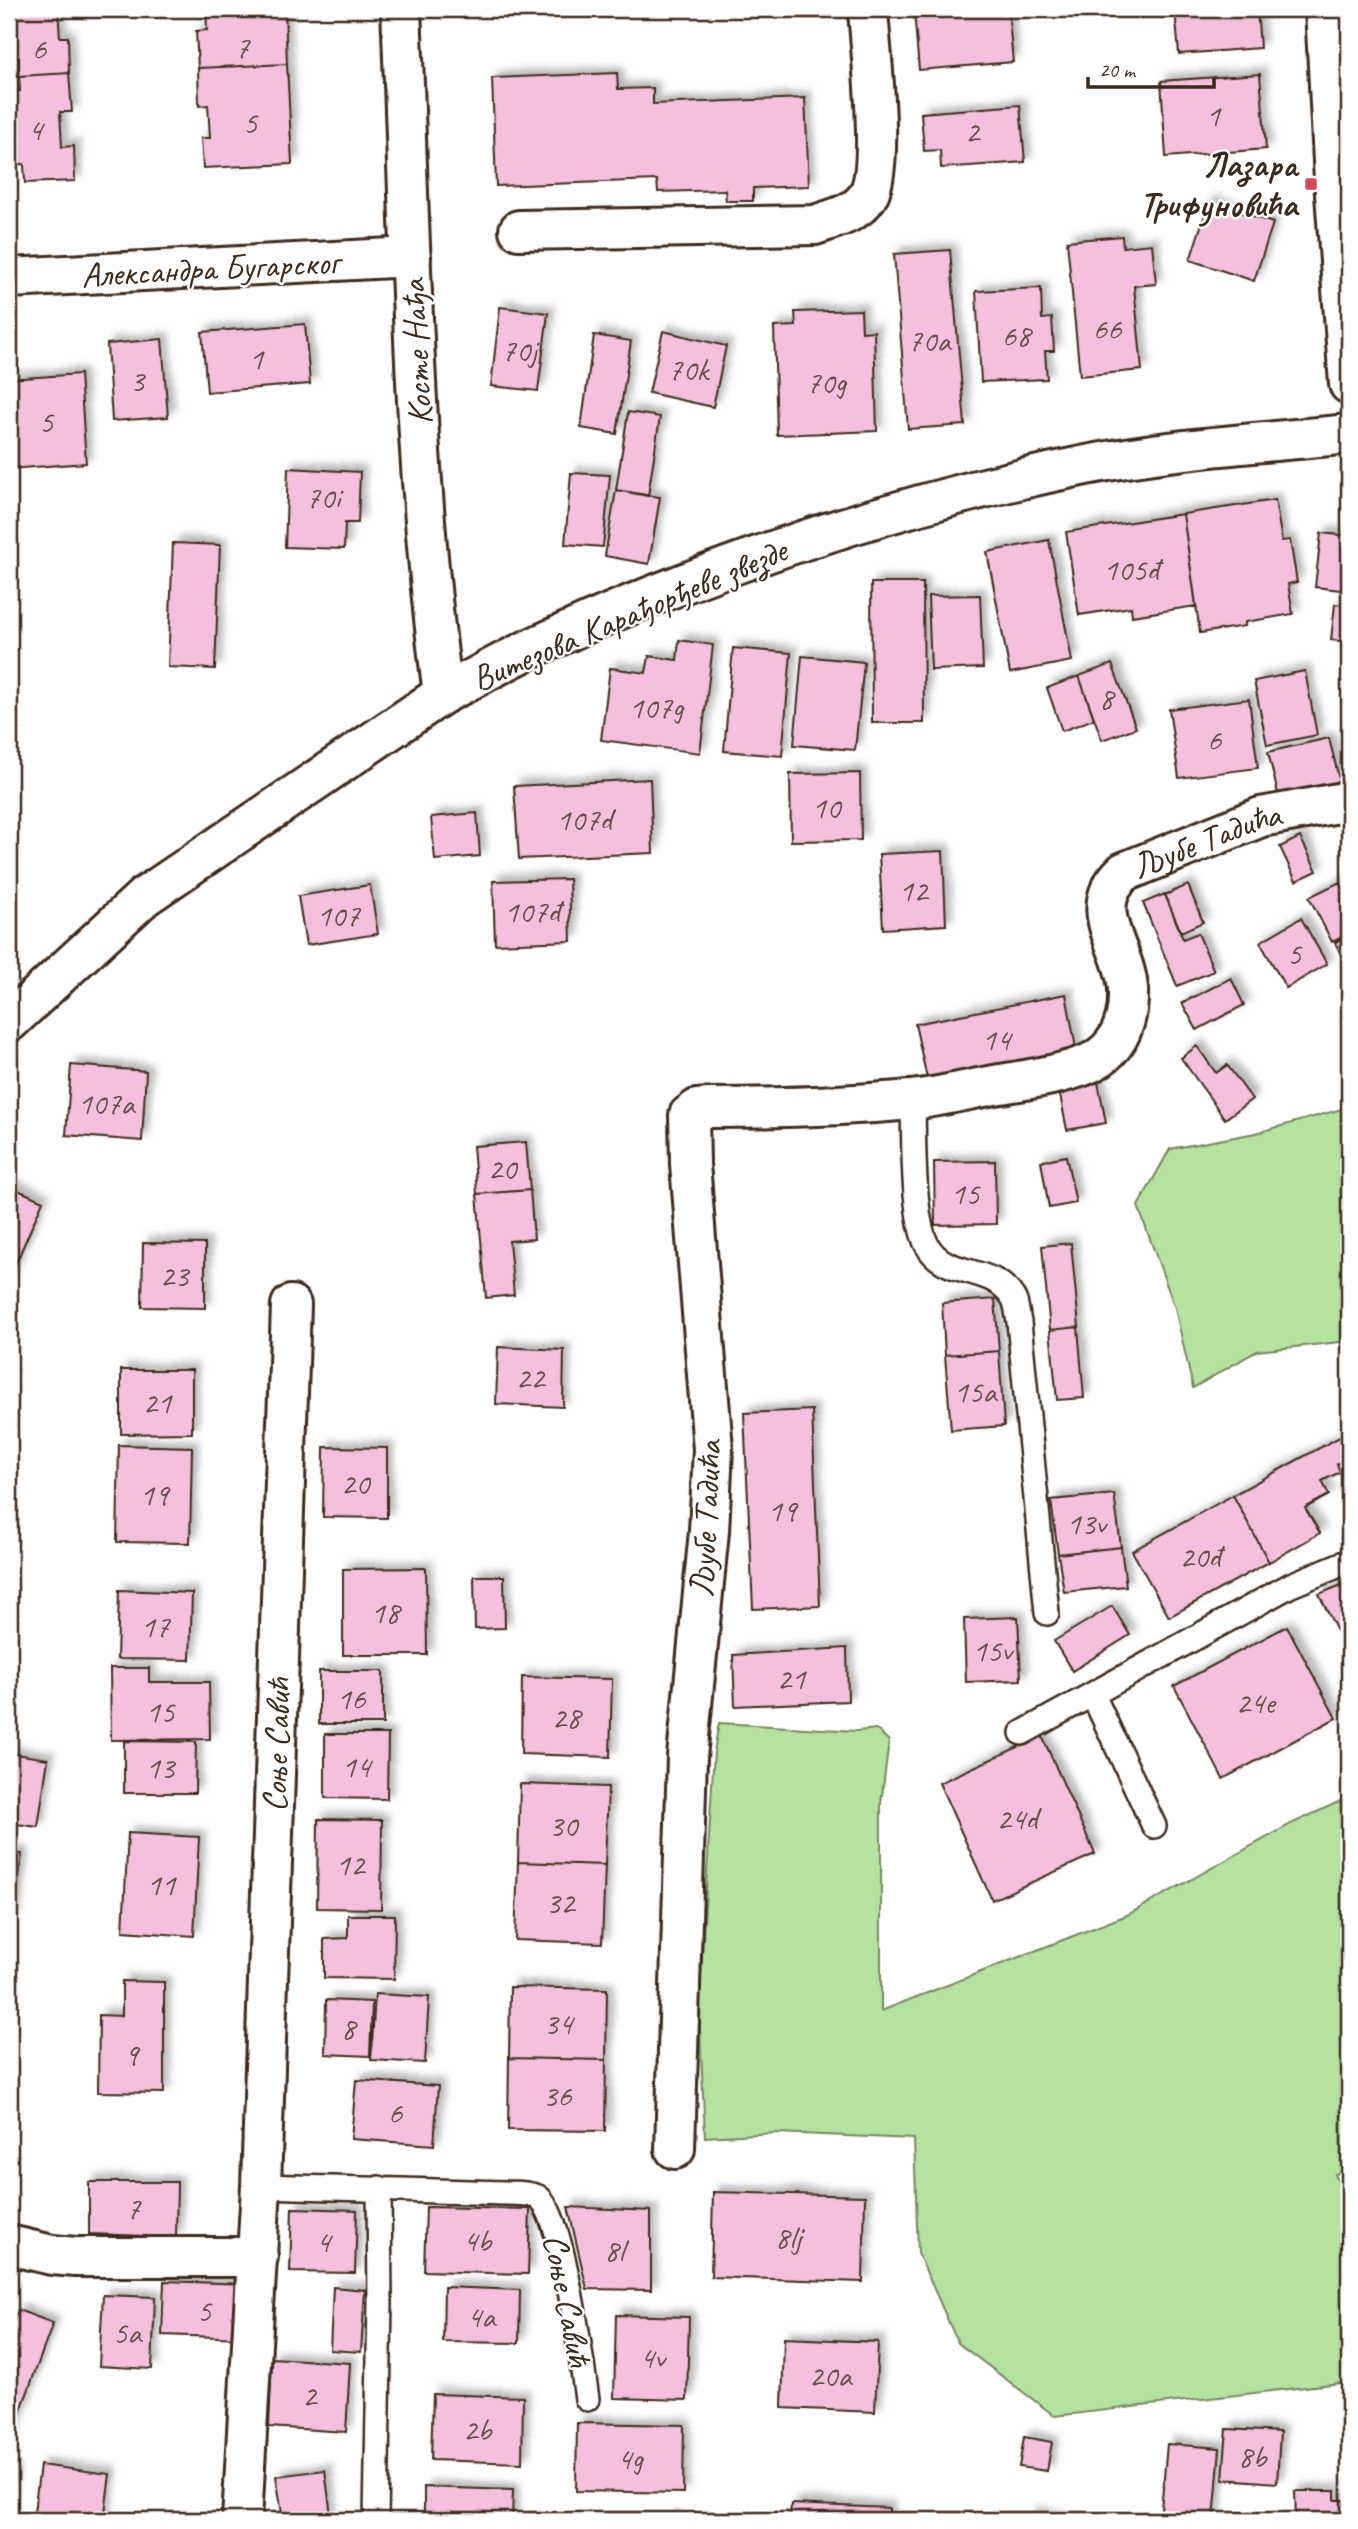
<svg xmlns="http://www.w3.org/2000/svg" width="1358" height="2529" font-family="Caveat,sans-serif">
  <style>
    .green { fill: #b4e2a0; stroke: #78865f; stroke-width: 2 }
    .building { fill: #f5c0db; stroke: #3b2a1e; stroke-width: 2; filter: url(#shadow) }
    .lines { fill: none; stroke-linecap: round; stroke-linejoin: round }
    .service-casing { stroke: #3b2a1e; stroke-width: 28 }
    .minor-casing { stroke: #3b2a1e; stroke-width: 44 }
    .tertiary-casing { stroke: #3b2a1e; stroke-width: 44 }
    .secondary-casing { stroke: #3b2a1e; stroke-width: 44 }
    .service { stroke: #fff; stroke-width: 23 }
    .minor { stroke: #fff; stroke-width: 38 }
    .tertiary { stroke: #fff; stroke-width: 38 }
    .secondary { stroke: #fff; stroke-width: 38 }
    .poi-dot { fill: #d1495b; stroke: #fff; stroke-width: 2.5 }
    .labels { text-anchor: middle; stroke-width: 5; stroke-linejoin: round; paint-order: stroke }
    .number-label { font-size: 32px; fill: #6a504d }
    .poi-label { font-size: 35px; font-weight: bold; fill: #3b2a1e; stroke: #fff; text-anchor: end }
    .street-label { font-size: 35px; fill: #3b2a1e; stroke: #fff }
  </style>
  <defs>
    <filter id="shadow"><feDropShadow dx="6" dy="-6" stdDeviation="3.5" flood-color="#0004"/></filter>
  </defs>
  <rect width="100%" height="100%" fill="#fff"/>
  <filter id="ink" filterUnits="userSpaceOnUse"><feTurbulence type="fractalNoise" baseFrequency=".0143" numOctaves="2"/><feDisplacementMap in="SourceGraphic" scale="14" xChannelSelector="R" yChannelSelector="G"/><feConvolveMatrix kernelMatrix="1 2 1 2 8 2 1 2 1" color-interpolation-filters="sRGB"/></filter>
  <g filter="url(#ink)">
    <path class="green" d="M 1349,1107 L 1349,1341 L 1257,1351 L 1193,1388 L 1175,1308 L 1138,1206 L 1170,1149 L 1256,1133 Z
      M 9,1318 L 17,1321 L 9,1366 Z
      M 719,1723 L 857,1731 L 876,1729 L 889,1741 L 881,1803 L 881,2011 L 1127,1915 L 1291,1824 L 1349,1797 L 1349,2169 L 1335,2174 L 1349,2206 L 1349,2382 L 1055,2416 L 958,2343 L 918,2253 L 914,2139 L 777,2133 L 705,2137 L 699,2009 L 714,1751 Z"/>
    <path class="building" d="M 9,9 L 58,9 L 60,37 L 68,37 L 69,73 L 19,76 L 19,58 L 9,58 Z
      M 206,9 L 285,9 L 287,64 L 198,68 L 196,31 L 207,30 Z
      M 940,9 L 1008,9 L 1013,62 L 919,70 L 914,11 Z
      M 1175,9 L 1257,9 L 1260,48 L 1179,54 Z
      M 287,64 L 292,164 L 203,168 L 201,138 L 210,138 L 208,105 L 199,106 L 198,68 Z
      M 69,73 L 72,112 L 60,112 L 62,147 L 74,146 L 75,181 L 25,183 L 24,164 L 9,165 L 9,91 L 20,91 L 19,76 Z
      M 617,73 L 618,89 L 653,88 L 653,104 L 805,98 L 809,186 L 753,188 L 753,201 L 726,201 L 725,190 L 658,192 L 657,180 L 496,186 L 492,78 Z
      M 1260,74 L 1266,149 L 1166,157 L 1161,81 Z
      M 1020,105 L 1025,162 L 941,168 L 940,150 L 924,151 L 921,113 Z
      M 1209,202 L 1273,223 L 1254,281 L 1190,260 Z
      M 1122,236 L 1123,247 L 1152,244 L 1156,284 L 1134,286 L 1142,370 L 1080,376 L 1067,241 Z
      M 950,250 L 965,425 L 908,429 L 894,254 Z
      M 1041,288 L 1042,319 L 1052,318 L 1054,351 L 1045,351 L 1047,379 L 981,382 L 976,291 Z
      M 500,307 L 548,313 L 538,391 L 491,386 Z
      M 861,310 L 862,332 L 874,331 L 877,431 L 777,435 L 774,327 L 796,326 L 795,312 Z
      M 305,324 L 310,384 L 207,392 L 202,332 Z
      M 663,331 L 726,346 L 713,407 L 649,393 Z
      M 594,335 L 631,341 L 617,434 L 581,428 Z
      M 162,339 L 168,417 L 112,421 L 107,344 Z
      M 80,374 L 86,463 L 9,469 L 9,379 Z
      M 628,412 L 660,417 L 648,496 L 616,490 Z
      M 288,468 L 360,472 L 358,523 L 345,523 L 344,549 L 285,547 Z
      M 571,473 L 610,475 L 603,547 L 565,544 Z
      M 616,490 L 660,497 L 649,564 L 605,556 Z
      M 1275,500 L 1282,541 L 1290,540 L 1297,582 L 1288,584 L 1293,614 L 1245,622 L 1245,626 L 1200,633 L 1183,514 Z
      M 1183,514 L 1196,606 L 1132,616 L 1131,607 L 1079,615 L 1066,532 Z
      M 1321,533 L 1349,536 L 1349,591 L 1315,587 Z
      M 1049,540 L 1072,661 L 1010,673 L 987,552 Z
      M 173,543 L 220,545 L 215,669 L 168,667 Z
      M 871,583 L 923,583 L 924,723 L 872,723 Z
      M 980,595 L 983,668 L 931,670 L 928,596 Z
      M 1335,604 L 1349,606 L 1349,642 L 1331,640 Z
      M 679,640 L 713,645 L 700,753 L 601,740 L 610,668 L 646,673 L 649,656 L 677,660 Z
      M 733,648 L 791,653 L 782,756 L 724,751 Z
      M 802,656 L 864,662 L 855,750 L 794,745 Z
      M 1112,664 L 1136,728 L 1102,740 L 1079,676 Z
      M 1305,671 L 1317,735 L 1267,745 L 1254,681 Z
      M 1079,676 L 1094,719 L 1062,731 L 1047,688 Z
      M 1249,699 L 1258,768 L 1179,778 L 1169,709 Z
      M 1329,738 L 1340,783 L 1279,798 L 1268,752 Z
      M 860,773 L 861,840 L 791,841 L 790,774 Z
      M 650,779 L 653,853 L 519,859 L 514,786 Z
      M 477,813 L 480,856 L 435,860 L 431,817 Z
      M 1300,837 L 1317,871 L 1296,881 L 1280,847 Z
      M 1349,839 L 1349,874 L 1344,840 Z
      M 943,851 L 946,925 L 883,929 L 879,854 Z
      M 569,879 L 571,941 L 495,944 L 493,881 Z
      M 1340,882 L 1349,901 L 1349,933 L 1332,942 L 1309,897 Z
      M 370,885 L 378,934 L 306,945 L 298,896 Z
      M 1188,885 L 1203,922 L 1181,932 L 1165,895 Z
      M 1165,894 L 1183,939 L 1198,933 L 1214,971 L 1177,986 L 1143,903 Z
      M 1301,918 L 1327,964 L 1286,988 L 1260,942 Z
      M 1349,936 L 1349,972 L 1335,942 Z
      M 1231,978 L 1244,1005 L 1197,1030 L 1182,1003 Z
      M 1066,994 L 1077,1054 L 928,1083 L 915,1024 Z
      M 1197,1046 L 1216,1073 L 1227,1065 L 1252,1099 L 1225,1119 L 1181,1058 Z
      M 71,1065 L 146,1071 L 142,1141 L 66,1135 Z
      M 1097,1077 L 1106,1123 L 1067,1130 L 1058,1085 Z
      M 526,1142 L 530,1190 L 477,1194 L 473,1146 Z
      M 1066,1156 L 1076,1203 L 1049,1208 L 1041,1161 Z
      M 995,1161 L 996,1224 L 935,1225 L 934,1162 Z
      M 9,1186 L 43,1201 L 9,1279 Z
      M 530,1190 L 534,1239 L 509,1241 L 514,1295 L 486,1298 L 477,1194 Z
      M 143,1243 L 205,1244 L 205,1308 L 142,1307 Z
      M 1071,1243 L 1079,1327 L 1050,1330 L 1042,1246 Z
      M 995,1299 L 999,1351 L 945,1355 L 942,1303 Z
      M 1078,1327 L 1084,1398 L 1057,1400 L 1050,1330 Z
      M 498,1347 L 564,1350 L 563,1407 L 496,1404 Z
      M 999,1351 L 1004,1426 L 951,1430 L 945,1355 Z
      M 121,1370 L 192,1370 L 192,1433 L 121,1434 Z
      M 812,1410 L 820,1606 L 753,1609 L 744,1413 Z
      M 1345,1434 L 1349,1441 L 1349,1457 L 1337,1464 L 1340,1472 L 1322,1481 L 1329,1495 L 1305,1508 L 1320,1533 L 1269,1562 L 1233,1495 Z
      M 119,1445 L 192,1447 L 190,1543 L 117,1542 Z
      M 324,1447 L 387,1448 L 387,1518 L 323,1517 Z
      M 1114,1494 L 1121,1547 L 1058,1554 L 1051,1500 Z
      M 1233,1495 L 1269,1562 L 1169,1617 L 1132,1551 Z
      M 1121,1547 L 1126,1586 L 1064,1592 L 1058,1554 Z
      M 426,1568 L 427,1655 L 343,1655 L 343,1569 Z
      M 474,1576 L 504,1576 L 505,1628 L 475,1629 Z
      M 1349,1582 L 1349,1656 L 1319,1594 Z
      M 119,1590 L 192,1593 L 190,1660 L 117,1659 Z
      M 1112,1606 L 1130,1635 L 1072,1671 L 1054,1641 Z
      M 1018,1617 L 1021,1680 L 966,1682 L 964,1619 Z
      M 1287,1626 L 1336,1718 L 1223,1779 L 1174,1686 Z
      M 847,1648 L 848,1701 L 735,1706 L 733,1655 Z
      M 110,1668 L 149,1668 L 149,1682 L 209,1682 L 210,1739 L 111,1740 Z
      M 319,1671 L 383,1671 L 383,1724 L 319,1724 Z
      M 522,1677 L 612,1679 L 610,1757 L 521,1754 Z
      M 325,1734 L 388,1734 L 387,1799 L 325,1798 Z
      M 1042,1736 L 1095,1854 L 992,1900 L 939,1783 Z
      M 124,1741 L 196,1742 L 195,1793 L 124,1793 Z
      M 9,1753 L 48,1759 L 38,1827 L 9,1823 Z
      M 520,1784 L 608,1787 L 605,1865 L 518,1862 Z
      M 318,1819 L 382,1820 L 381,1909 L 317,1908 Z
      M 128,1833 L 199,1837 L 194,1936 L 123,1931 Z
      M 9,1852 L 22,1854 L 14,1918 L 9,1917 Z
      M 518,1862 L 605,1865 L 602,1943 L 515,1940 Z
      M 348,1915 L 395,1915 L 394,1979 L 324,1978 L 324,1939 L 348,1938 Z
      M 122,1981 L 164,1982 L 164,2093 L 98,2092 L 99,2015 L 122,2016 Z
      M 510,1987 L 607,1989 L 606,2060 L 509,2058 Z
      M 375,1994 L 429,1997 L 425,2063 L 371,2060 Z
      M 326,2000 L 372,2002 L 370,2056 L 325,2054 Z
      M 509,2058 L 606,2060 L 605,2131 L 508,2130 Z
      M 356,2080 L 438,2086 L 434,2145 L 351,2139 Z
      M 89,2182 L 177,2182 L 176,2237 L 89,2234 Z
      M 713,2192 L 865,2196 L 863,2282 L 711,2277 Z
      M 426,2207 L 530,2209 L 528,2274 L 424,2271 Z
      M 568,2207 L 651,2211 L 651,2290 L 587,2289 Z
      M 292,2208 L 357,2210 L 355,2273 L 290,2272 Z
      M 164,2281 L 246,2284 L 244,2338 L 162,2335 Z
      M 333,2287 L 365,2290 L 361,2352 L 330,2350 Z
      M 444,2287 L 520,2290 L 519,2343 L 443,2342 Z
      M 103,2295 L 155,2297 L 152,2369 L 99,2366 Z
      M 18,2310 L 53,2323 L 10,2440 L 9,2333 Z
      M 616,2315 L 689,2317 L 687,2400 L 614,2398 Z
      M 784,2338 L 878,2342 L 875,2412 L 782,2408 Z
      M 272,2358 L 350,2363 L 346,2432 L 269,2427 Z
      M 433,2394 L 523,2397 L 522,2463 L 431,2460 Z
      M 577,2423 L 684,2425 L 683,2493 L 576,2491 Z
      M 1227,2429 L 1280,2432 L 1277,2483 L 1223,2479 Z
      M 1024,2437 L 1052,2442 L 1047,2471 L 1019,2467 Z
      M 1167,2444 L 1220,2448 L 1214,2520 L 1160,2520 Z
      M 40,2465 L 110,2474 L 104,2520 L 33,2520 Z
      M 9,2469 L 13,2470 L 9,2500 Z
      M 325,2470 L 331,2515 L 283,2520 L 276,2476 Z
      M 424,2487 L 513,2490 L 512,2520 L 424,2520 Z
      M 1295,2491 L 1335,2491 L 1335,2500 L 1344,2500 L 1344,2520 L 1296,2520 Z
      M 1344,2500 L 1349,2500 L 1349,2520 L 1344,2520 Z
      M 791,2504 L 889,2508 L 889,2520 L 790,2520 Z
      M 1031,2513 L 1065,2520 L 1030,2520 Z"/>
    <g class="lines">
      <g class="service-casing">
        <path id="service" d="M 913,1100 C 914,1135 912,1217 927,1245 C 944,1278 992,1265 1012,1296 C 1017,1302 1017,1314 1019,1322 L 1047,1613
          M 1093,1695 L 1154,1826
          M 1022,1733 L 1291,1585 L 1349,1561
          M 261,2186 L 506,2193 C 515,2193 530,2193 538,2197 C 563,2213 582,2365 587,2399
          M 376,2520 L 380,2301 L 379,2188"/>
      </g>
      <g class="minor-casing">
        <g id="minor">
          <path d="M 519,230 L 815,225 C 832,219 856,214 867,197 C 886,169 870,47 868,9"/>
          <path d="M 9,278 L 411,257"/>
          <path d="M 9,1022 L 144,897 L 443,694"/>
          <path id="s1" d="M 675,2149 L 687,1757 L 709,1531 L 713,1449 L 690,1164 L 689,1115 L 697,1109 L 709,1108 C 776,1108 844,1106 911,1100 C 941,1097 970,1089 1000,1084 C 1025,1080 1076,1073 1097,1059 C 1121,1044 1129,1017 1128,990 C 1126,947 1083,910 1124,872 L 1261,817 L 1349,801"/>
          <path d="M 9,2245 L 52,2255 L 76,2257 L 258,2257"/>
          <path d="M 242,2520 L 261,2186 L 291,1305"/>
        </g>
      </g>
      <g class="tertiary-casing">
        <path id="tertiary" d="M 401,9 C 411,237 413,468 443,694 C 473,679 502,662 532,648 C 705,567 899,503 1086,465 C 1172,448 1261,443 1349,434"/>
      </g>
      <g class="secondary-casing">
        <path id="secondary" d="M 1325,9 L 1334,180 L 1349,384"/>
      </g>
      <use href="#service" class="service"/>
      <use href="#minor" class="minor"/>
      <use href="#tertiary" class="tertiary"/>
      <use href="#secondary" class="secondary"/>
    </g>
  </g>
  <rect class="poi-dot" x="1304" y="177" width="14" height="14" rx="3.5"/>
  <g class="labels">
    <g class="number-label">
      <text x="242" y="58">7</text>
      <text x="39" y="59">6</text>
      <text x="1213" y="126">1</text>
      <text x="250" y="133">5</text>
      <text x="35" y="140">4</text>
      <text x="972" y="142">2</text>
      <text x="1107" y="339">66</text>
      <text x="1016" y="346">68</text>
      <text x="929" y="351">70a</text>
      <text x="519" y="361">70j</text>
      <text x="256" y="369">1</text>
      <text x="688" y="380">70k</text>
      <text x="137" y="391">3</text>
      <text x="826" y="393">70g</text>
      <text x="46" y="432">5</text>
      <text x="323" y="508">70i</text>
      <text x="1131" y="580">105đ</text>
      <text x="1106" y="709">8</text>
      <text x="656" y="718">107g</text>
      <text x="1214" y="750">6</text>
      <text x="826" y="818">10</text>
      <text x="584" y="830">107d</text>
      <text x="913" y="901">12</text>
      <text x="532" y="922">107đ</text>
      <text x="338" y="926">107</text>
      <text x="1294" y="964">5</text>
      <text x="996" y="1050">14</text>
      <text x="106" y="1114">107a</text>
      <text x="502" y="1179">20</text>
      <text x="965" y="1204">15</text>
      <text x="174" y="1286">23</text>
      <text x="530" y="1388">22</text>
      <text x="975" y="1402">15a</text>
      <text x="157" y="1413">21</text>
      <text x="355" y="1494">20</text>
      <text x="154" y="1505">19</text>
      <text x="782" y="1521">19</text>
      <text x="1086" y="1534">13v</text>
      <text x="1200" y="1567">20đ</text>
      <text x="385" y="1623">18</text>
      <text x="155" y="1637">17</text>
      <text x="992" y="1661">15v</text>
      <text x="791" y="1689">21</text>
      <text x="351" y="1709">16</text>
      <text x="1255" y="1713">24e</text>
      <text x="160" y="1722">15</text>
      <text x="566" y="1728">28</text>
      <text x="356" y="1777">14</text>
      <text x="160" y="1778">13</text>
      <text x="1017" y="1829">24d</text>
      <text x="563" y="1836">30</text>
      <text x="350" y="1875">12</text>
      <text x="161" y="1895">11</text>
      <text x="560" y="1913">32</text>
      <text x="558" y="2034">34</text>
      <text x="348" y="2039">8</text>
      <text x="131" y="2065">9</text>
      <text x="557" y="2106">36</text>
      <text x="395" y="2123">6</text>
      <text x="133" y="2219">7</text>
      <text x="788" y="2248">8lj</text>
      <text x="477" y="2251">4b</text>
      <text x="323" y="2252">4</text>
      <text x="614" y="2261">8l</text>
      <text x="204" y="2321">5</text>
      <text x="481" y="2327">4a</text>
      <text x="127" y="2343">5a</text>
      <text x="652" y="2368">4v</text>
      <text x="830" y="2386">20a</text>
      <text x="309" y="2406">2</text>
      <text x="477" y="2440">2b</text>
      <text x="1252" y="2467">8b</text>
      <text x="630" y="2469">4g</text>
    </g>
    <g class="poi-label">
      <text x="1297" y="176">Лазара<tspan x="1297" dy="40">Трифуновића</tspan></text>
    </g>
    <g class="street-label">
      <text transform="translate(210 268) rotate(-3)" y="12">Александра Бугарског</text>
      <text transform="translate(416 352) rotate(-93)" y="12">Косте Нађа</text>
      <text transform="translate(629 614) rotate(-23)" y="12">Витезова Карађорђеве звезде</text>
      <text dy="12" stroke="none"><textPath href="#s1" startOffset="1746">Љубе Тадића</textPath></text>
      <text transform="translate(705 1519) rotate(-87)" y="12">Љубе Тадића</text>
      <text transform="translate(276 1745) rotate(-88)" y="12">Соње Савић</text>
      <text transform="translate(568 2300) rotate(79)" y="12">Соње Савић</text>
    </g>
  </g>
  <rect width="1358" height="2529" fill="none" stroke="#fff" stroke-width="35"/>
  <rect x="18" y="18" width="1323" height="2494" fill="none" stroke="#3b2a1e" stroke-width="2.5" filter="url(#ink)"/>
  <path d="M1088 77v10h126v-10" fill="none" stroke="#3b2a1e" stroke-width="3.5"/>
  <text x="1099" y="77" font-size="21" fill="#3b2a1e" stroke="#ffffff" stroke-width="5" paint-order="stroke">20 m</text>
</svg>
